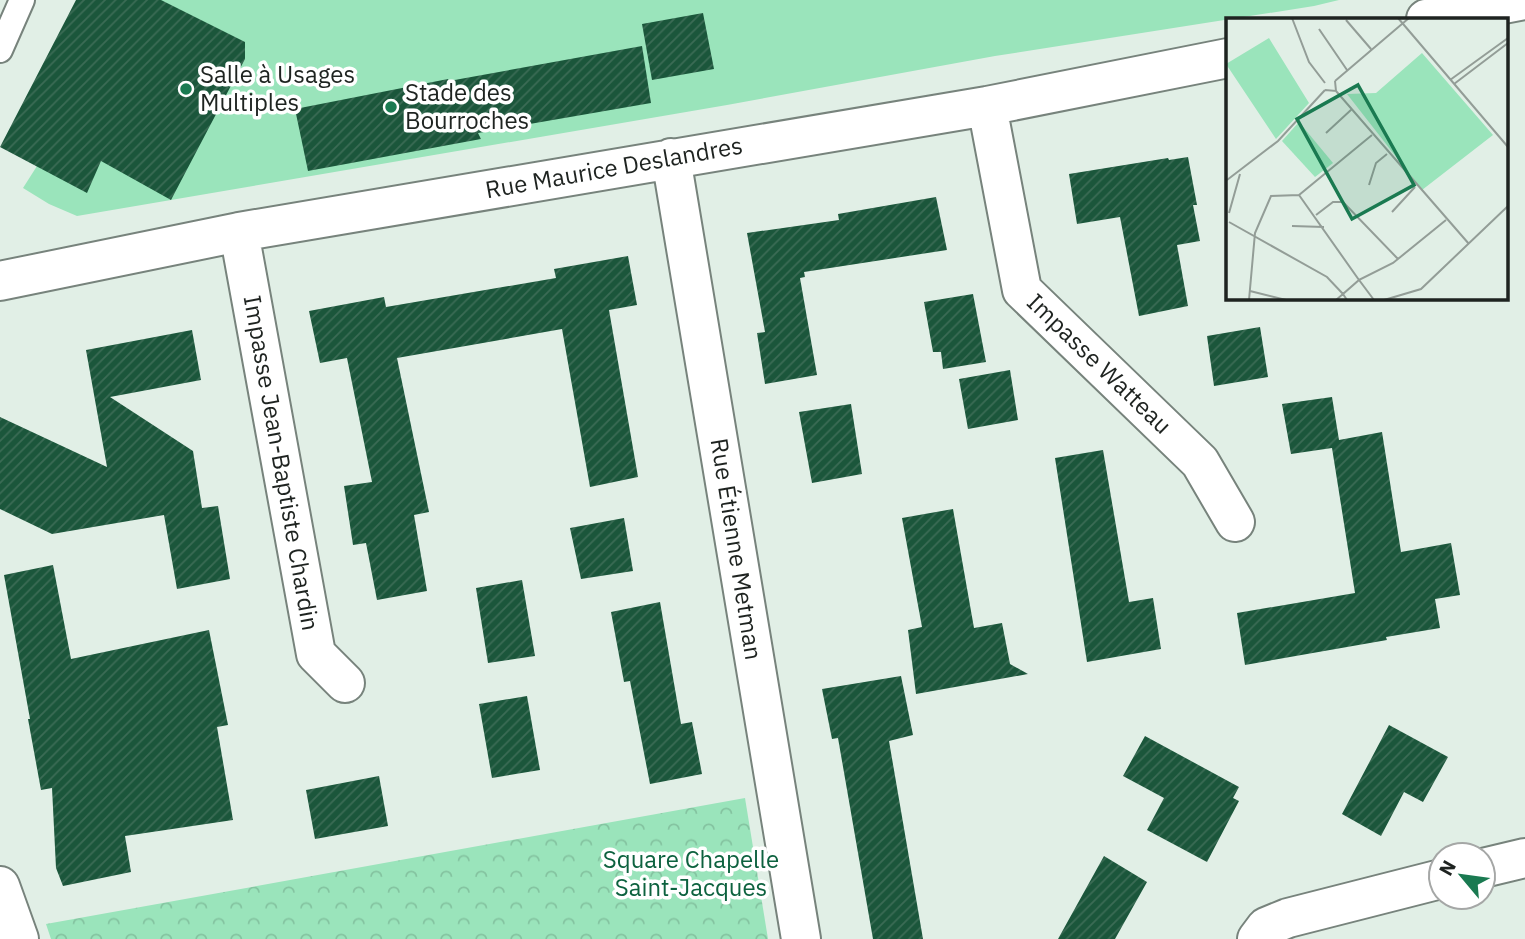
<svg xmlns="http://www.w3.org/2000/svg" width="1525" height="939" font-family="'IBM Plex Sans',sans-serif">
  <style>
    .park { fill: url(#park-crowns) }
    .pitch { fill: #9ae4bb }
    .building { fill: url(#building-hatch) }
    .lines { fill: none; stroke-linecap: round; stroke-linejoin: round }
    .lane-casing { stroke: #77837c; stroke-width: 28 }
    .street-casing { stroke: #77837c; stroke-width: 42 }
    .lane { stroke: #fff; stroke-width: 24 }
    .street { stroke: #fff; stroke-width: 38 }
    .poi-dot { fill: #1a7a51; stroke: #fff; stroke-width: 2.5 }
    .labels { text-anchor: middle; stroke-width: 7; stroke-linejoin: round; paint-order: stroke }
    .poi-label { font-size: 24px; fill: #1e2320; stroke: #fff; text-anchor: start }
    .street-label { font-size: 24px; fill: #1e2320; stroke: #fff }
    .park-label { font-size: 24px; fill: #0d623f; stroke: #fff }
    .inset-road { fill: none; stroke: #939d97; stroke-width: 2 }
    .view { fill: #1a7a51; fill-opacity: 0.15; stroke: #1a7a51; stroke-width: 3.5 }
    .inset-edge { fill: none; stroke: #1e2320; stroke-width: 3.5 }
  </style>
  <defs>
    <pattern id="park-crowns" width="20" height="18" patternUnits="userSpaceOnUse" patternTransform="scale(1.75)"><rect width="20" height="18" fill="#9ae4bb"/><path d="M2 6a3 3 0 1 1 6 0M12 15a3 3 0 1 1 6 0" fill="none" stroke="#84c3a0"/></pattern>
    <pattern id="building-hatch" width="6" height="6" patternUnits="userSpaceOnUse" patternTransform="scale(1.75)"><rect width="6" height="6" fill="#1b563b"/><path d="M-1 1l2-2M0 6l6-6M5 7l2-2" fill="none" stroke="#3b6b55"/></pattern>
  </defs>
  <rect width="100%" height="100%" fill="#e1efe6"/>
  <path class="park" d="M 745,798 L 768,939 L 51,939 L 46,924 Z"/>
  <path class="pitch" d="M 123,0 L 1339,0 L 1314,6 L 995,56 L 727,105 L 77,216 L 49,204 L 23,188 L 37,166 Z"/>
  <path class="building" d="M 76,0 L 161,0 L 245,42 L 245,59 L 171,200 L 101,161 L 87,193 L 0,147 Z
    M 703,13 L 714,69 L 652,80 L 642,24 Z
    M 642,46 L 651,103 L 478,133 L 481,139 L 308,171 L 295,109 L 448,79 L 449,81 Z
    M 1188,157 L 1197,205 L 1193,205 L 1200,241 L 1177,245 L 1188,306 L 1139,316 L 1120,217 L 1077,224 L 1069,174 L 1168,158 L 1169,160 Z
    M 936,197 L 947,250 L 804,272 L 805,277 L 800,278 L 817,375 L 765,384 L 757,333 L 765,332 L 747,233 L 839,220 L 838,214 Z
    M 628,256 L 637,305 L 609,310 L 638,477 L 590,487 L 562,329 L 397,358 L 429,512 L 414,515 L 427,591 L 377,600 L 366,543 L 353,545 L 344,486 L 372,482 L 347,358 L 320,363 L 309,311 L 384,297 L 386,307 L 556,278 L 554,269 Z
    M 973,294 L 986,362 L 943,369 L 941,352 L 933,352 L 924,302 Z
    M 1260,327 L 1268,377 L 1214,386 L 1207,336 Z
    M 192,330 L 201,380 L 110,397 L 193,451 L 202,508 L 218,506 L 230,579 L 177,589 L 164,515 L 52,534 L 0,509 L 0,417 L 107,467 L 86,350 Z
    M 1010,370 L 1018,420 L 968,429 L 959,379 Z
    M 1332,397 L 1339,440 L 1382,432 L 1401,552 L 1451,543 L 1460,595 L 1435,599 L 1440,628 L 1386,637 L 1387,640 L 1245,665 L 1237,613 L 1355,593 L 1332,448 L 1291,454 L 1282,404 Z
    M 851,404 L 862,474 L 812,483 L 799,412 Z
    M 1103,450 L 1129,602 L 1153,598 L 1161,649 L 1087,662 L 1055,458 Z
    M 953,509 L 974,628 L 1002,623 L 1010,664 L 1028,674 L 916,694 L 908,630 L 922,627 L 902,518 Z
    M 624,518 L 633,571 L 581,579 L 570,528 Z
    M 53,565 L 71,659 L 209,630 L 228,725 L 217,727 L 233,820 L 125,836 L 131,872 L 63,886 L 56,868 L 52,788 L 41,790 L 28,719 L 30,719 L 4,575 Z
    M 522,580 L 535,656 L 488,663 L 476,588 Z
    M 660,602 L 681,724 L 692,722 L 702,774 L 650,784 L 630,681 L 624,682 L 611,612 Z
    M 901,676 L 913,735 L 889,741 L 923,939 L 873,939 L 838,738 L 832,739 L 822,689 Z
    M 527,696 L 540,770 L 492,778 L 479,704 Z
    M 1389,725 L 1448,757 L 1423,802 L 1404,792 L 1381,836 L 1342,814 Z
    M 1145,736 L 1239,787 L 1233,798 L 1239,801 L 1207,862 L 1147,830 L 1164,798 L 1123,776 Z
    M 379,776 L 388,826 L 315,839 L 306,790 Z
    M 1104,856 L 1147,882 L 1115,939 L 1058,939 Z"/>
  <g class="lines">
    <g class="lane-casing">
      <path id="lane" d="M 0,50 L 22,0"/>
    </g>
    <g class="street-casing">
      <path id="street" d="M 1426,19 L 1524,0
        M 987,106 L 1022,290 L 1200,462 L 1235,522
        M 671,158 L 801,939
        M 239,232 L 316,654 L 345,683
        M 0,281 L 239,232 L 987,106 L 1228,58
        M 1483,868 L 1525,858
        M 0,886 L 19,939
        M 1257,939 L 1266,927 L 1288,918 L 1441,879"/>
    </g>
    <use href="#lane" class="lane"/>
    <use href="#street" class="street"/>
  </g>
  <g class="poi-dot">
    <circle cx="186" cy="89" r="7"/>
    <circle cx="391" cy="107" r="7"/>
  </g>
  <g class="labels">
    <g class="poi-label">
      <text x="200" y="83">Salle à Usages<tspan x="200" dy="28">Multiples</tspan></text>
      <text x="405" y="101">Stade des<tspan x="405" dy="28">Bourroches</tspan></text>
    </g>
    <g class="street-label">
      <text transform="translate(614 168) rotate(-10)" y="8">Rue Maurice Deslandres</text>
      <text transform="translate(1099 364) rotate(44)" y="8">Impasse Watteau</text>
      <text transform="translate(281 463) rotate(80)" y="8">Impasse Jean-Baptiste Chardin</text>
      <text transform="translate(736 549) rotate(81)" y="8">Rue Étienne Metman</text>
    </g>
    <g class="park-label">
      <text x="691" y="868">Square Chapelle<tspan x="691" dy="28">Saint-Jacques</tspan></text>
    </g>
  </g>
  <g transform="translate(1226 18)">
    <rect width="282" height="282" fill="#e1efe6"/>
    <path d="M 73,104 L 107,145 L 89,159 L 56,123 Z" fill="#9ae4bb"/>
    <path d="M 43,20 L 83,85 L 50,121 L 0,46 ZM 196,35 L 267,117 L 196,172 L 121,76 L 150,75 Z" fill="#9ae4bb"/>
    <path class="inset-road" d="M 66,0 L 83,44 L 99,65M 172,0 L 282,129M 120,2 L 145,31M 93,11 L 121,52M 224,62 L 282,20M 109,63 L 183,0M 228,66 L 282,25M 99,72 L 110,73 L 109,63M 110,73 L 243,226M 0,74 L 0,237M 100,115 L 126,91M 1,162 L 52,123 L 99,72M 143,167 L 150,145 L 161,136M 73,177 L 133,262 L 167,245 L 220,202M 166,194 L 189,169M 3,195 L 14,156M 90,197 L 107,184 L 117,184 L 172,241M 3,204 L 101,259 L 117,276 L 110,282M 66,208 L 98,209M 24,273 L 60,282M 23,282 L 29,215 L 45,178 L 73,177 L 146,117M 121,282 L 117,276 L 133,262 L 148,282M 158,282 L 195,271 L 282,188"/>
    <path class="view" d="M 132,67 L 188,167 L 126,201 L 71,101 Z"/>
    <rect width="282" height="282" class="inset-edge"/>
  </g>
  <g transform="translate(1462 876) rotate(299)"><circle r="33" fill="#ffffff" stroke="#a5a7a6" stroke-width="2"/>
  <path d="M0-5L12 26L0 18L-12 26Z" fill="#1a7a51"/>
  <text y="-10" font-size="19" font-weight="bold" text-anchor="middle" fill="#1e2320">N</text>
  </g>
</svg>
